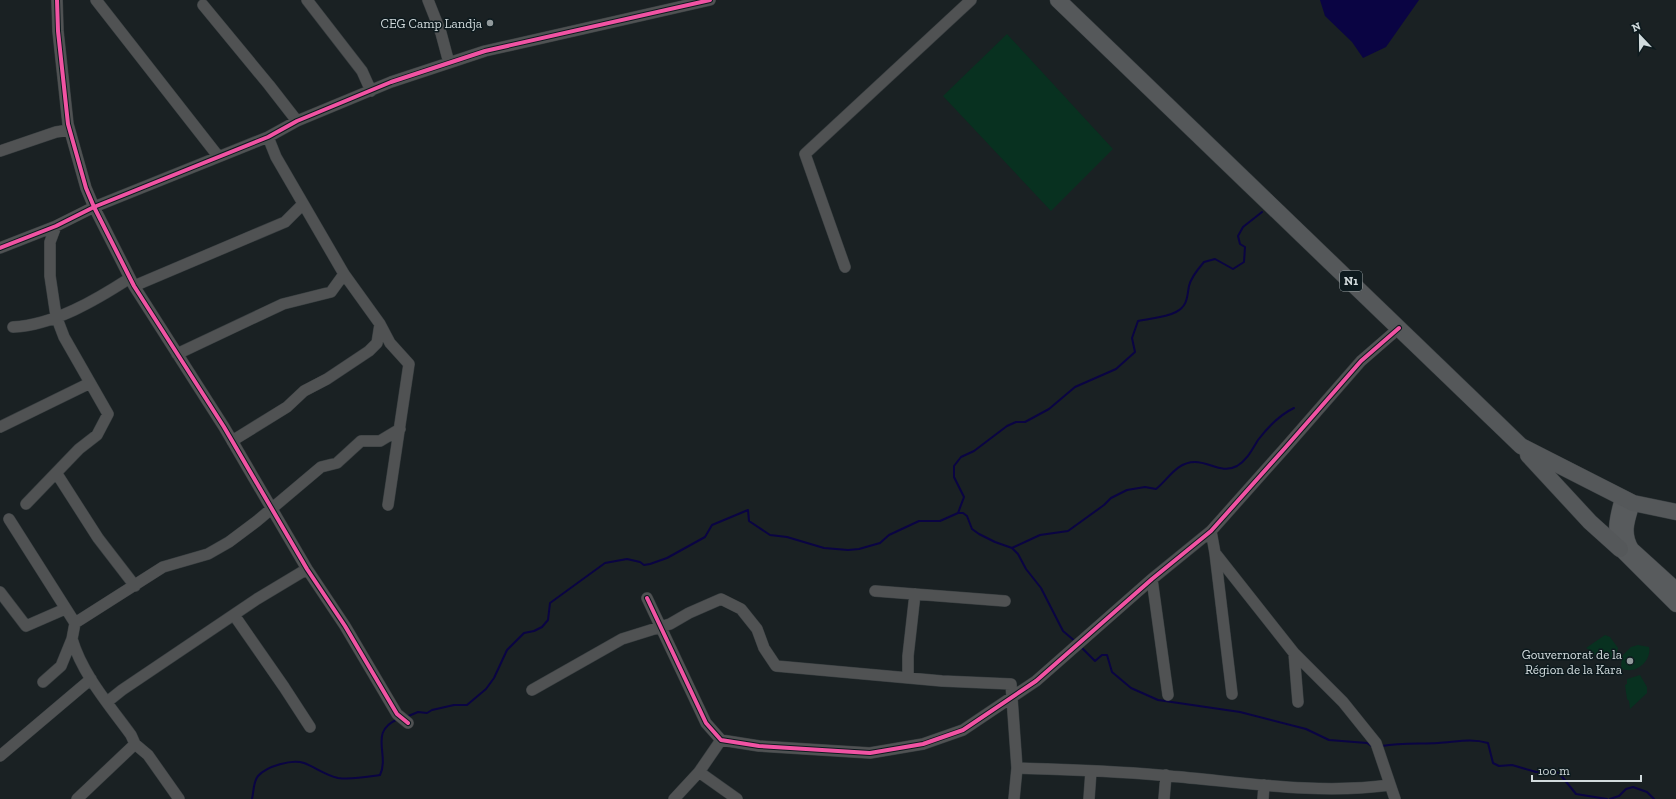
<svg xmlns="http://www.w3.org/2000/svg" width="1676" height="799" font-family="'Zilla Slab',serif">
  <style>
    .green { fill: #083120 }
    .water { fill: #0a0443 }
    .lines { fill: none; stroke-linecap: round; stroke-linejoin: round }
    .stream { stroke: #0a0443; stroke-width: 2 }
    .minor-casing { stroke: #383e40; stroke-width: 12 }
    .major-casing { stroke: #383e40; stroke-width: 15 }
    .highway-casing { stroke: #383e40; stroke-width: 17 }
    .minor { stroke: #505253; stroke-width: 11 }
    .major { stroke: #585b5d; stroke-width: 14 }
    .highway { stroke: #55585a; stroke-width: 16 }
    .cycleway-casing { stroke: #0d1a1e; stroke-width: 6 }
    .cycleway { stroke: #f153a3; stroke-width: 4 }
    .poi-dot { fill: #929a9c; stroke: #0d1a1e; stroke-width: 1.5 }
    .labels { text-anchor: middle; stroke-width: 3; stroke-linejoin: round; paint-order: stroke }
    .shield { fill: #0d1a1e; stroke: #97a1a4; stroke-width: 1 }
    .shield-label { font-size: 12px; font-weight: bold; fill: #d2dbdd }
    .poi-label { font-size: 13px; fill: #d2dbdd; stroke: #0d1a1e; text-anchor: end }
  </style>
  <rect width="100%" height="100%" fill="#1a2123"/>
  <path class="green" d="M 1007,34 L 1113,149 L 1051,211 L 943,96 Z
    M 1605,635 L 1610,637 L 1618,648 L 1615,659 L 1611,659 L 1606,657 L 1603,657 L 1590,654 L 1591,651 L 1586,648 Z
    M 1638,645 L 1649,647 C 1652,661 1635,676 1621,668 L 1622,656 L 1631,647 Z
    M 1640,675 L 1647,687 L 1647,693 L 1630,709 L 1629,701 L 1627,699 L 1625,685 L 1627,684 L 1627,679 Z"/>
  <path class="water" d="M 1320,0 L 1419,0 L 1386,47 L 1363,58 L 1352,42 L 1325,16 Z"/>
  <g class="lines">
    <path class="stream" d="M 958,513 L 963,513 L 967,516 L 972,529 L 979,534 L 995,542 L 1012,548 L 1018,554 L 1026,569 L 1041,588 L 1063,631 L 1076,642
      M 1012,548 L 1040,535 L 1068,531 L 1104,505 L 1111,498 L 1127,490 L 1145,487 L 1156,489 C 1168,480 1176,462 1195,462 C 1210,462 1222,474 1237,466 C 1247,460 1252,450 1258,440 C 1268,427 1279,415 1294,408
      M 1080,646 L 1095,661 L 1102,655 L 1107,655 L 1112,672 L 1131,688 L 1158,700 L 1240,712 L 1306,729 L 1329,740 L 1367,743 L 1373,747
      M 406,717 L 418,712 L 427,713 L 432,710 L 454,705 L 467,705 L 486,689 L 494,678 L 507,650 L 524,633 L 534,631 L 542,627 L 548,620 L 550,603 L 605,563 L 627,559 L 640,562 L 644,565 L 650,564 L 667,558 L 705,537 L 712,525 L 748,510 L 749,521 L 770,535 L 787,537 L 824,548 L 848,550 L 859,549 L 880,543 L 889,535 L 919,521 L 940,521 L 958,513 L 964,497 L 954,477 L 954,466 L 961,457 L 974,451 L 1007,426 L 1016,422 L 1025,422 L 1049,409 L 1075,387 L 1116,369 L 1135,352 L 1132,338 L 1138,321 C 1151,318 1164,318 1176,312 C 1188,306 1187,296 1189,286 C 1191,277 1198,269 1204,262 L 1215,259 L 1233,269 L 1244,262 L 1245,247 L 1240,244 L 1238,236 L 1243,227 L 1262,212
      M 1382,746 C 1401,743 1419,744 1438,743 C 1456,742 1471,738 1488,743 L 1493,763 L 1499,766 L 1512,765 L 1536,772 L 1552,771 L 1559,773 L 1576,794 L 1607,799
      M 252,799 C 254,791 253,782 258,776 C 267,766 292,759 304,763 C 315,767 325,775 338,778 C 352,780 366,777 380,775 C 390,754 368,732 398,719
      M 1610,799 L 1619,796 L 1626,789 L 1633,787 L 1647,792 L 1654,799"/>
    <g class="minor-casing">
      <path id="minor" d="M 57,0 L 58,31 L 68,124 L 86,188 L 94,207 L 134,286 L 224,427 L 307,569 L 345,626 L 397,714 L 408,723
        M 96,0 L 218,156
        M 307,0 L 362,71 L 371,91
        M 428,0 L 441,33 L 449,63
        M 203,5 L 269,85 L 297,121
        M 268,137 L 276,157 L 344,274 L 380,324 L 390,343 L 409,364 L 388,505
        M 0,151 L 56,132 L 69,130
        M 0,248 L 56,226 L 94,207 L 268,137 L 297,121 L 391,82 L 485,51 L 710,0
        M 845,267 L 805,154 L 971,0
        M 134,286 L 285,222 L 303,204
        M 13,327 C 54,325 96,300 130,278
        M 177,354 L 283,304 L 331,292 L 344,274
        M 0,427 L 90,383
        M 232,441 L 287,407 L 304,391 L 327,379 L 369,351 L 377,343 L 380,324
        M 57,474 L 98,538 L 135,586
        M 26,504 L 79,449 L 97,435 L 108,414 L 64,337 L 56,316 L 50,276 L 50,242 L 56,226
        M 9,519 L 75,623 L 72,639 L 61,666 L 43,682
        M 1211,531 L 1215,553 L 1232,694
        M 1215,553 L 1294,653 L 1343,702 L 1376,743 L 1395,799
        M 1152,579 L 1168,695
        M 875,591 L 1005,601
        M 0,592 L 26,626 L 65,609
        M 647,598 L 706,723 L 721,740 L 759,746 L 870,753 L 923,744 L 963,730 L 1036,681 L 1152,579 L 1211,531 L 1285,448 L 1361,361 L 1399,328
        M 234,615 L 284,687 L 310,727
        M 75,623 L 163,567 L 208,554 L 229,542 L 257,521 L 321,467 L 337,463 L 361,441 L 380,441 L 400,429
        M 72,639 C 82,674 110,706 131,735 L 135,744 L 148,755 L 179,799
        M 1294,653 L 1298,702
        M 908,678 L 908,656 L 915,594
        M 532,690 L 622,639 L 670,624 L 689,613 L 721,599 L 741,609 L 757,629 L 764,648 L 776,666 L 942,681 L 1011,684 L 1017,768 L 1014,799
        M 107,702 L 122,690 L 257,599 L 307,569
        M 0,756 L 91,679
        M 1017,768 C 1068,770 1119,771 1169,776 C 1242,782 1317,795 1390,785
        M 699,772 L 737,799
        M 77,799 L 135,744
        M 674,799 L 699,772 L 721,740
        M 1089,799 L 1091,771
        M 1164,799 L 1166,775
        M 1263,799 L 1264,785"/>
    </g>
    <g class="major-casing">
      <path id="major" d="M 1622,498 C 1617,517 1613,529 1620,549 L 1676,605
        M 1633,503 C 1628,519 1622,533 1632,549 L 1676,589"/>
    </g>
    <g class="highway-casing">
      <path id="highway" d="M 1058,0 L 1521,446 L 1633,503 L 1676,512
        M 1528,455 L 1590,522 L 1620,549"/>
    </g>
    <use href="#minor" class="minor"/>
    <use href="#major" class="major"/>
    <use href="#highway" class="highway"/>
    <g class="cycleway-casing">
      <path id="cycleway" d="M 57,0 L 58,31 L 68,124 L 86,188 L 94,207 L 134,286 L 224,427 L 307,569 L 345,626 L 397,714 L 408,723
        M 0,248 L 56,226 L 94,207 L 268,137 L 297,121 L 391,82 L 485,51 L 710,0
        M 647,598 L 706,723 L 721,740 L 759,746 L 870,753 L 923,744 L 963,730 L 1036,681 L 1152,579 L 1211,531 L 1285,448 L 1361,361 L 1399,328"/>
    </g>
    <use href="#cycleway" class="cycleway"/>
  </g>
  <g class="poi-dot">
    <circle cx="490" cy="23" r="4"/>
    <circle cx="1630" cy="661" r="4"/>
  </g>
  <g class="labels">
    <rect class="shield" x="1340" y="271" width="22" height="20" rx="3"/>
    <g class="shield-label">
      <text x="1351" y="285">N1</text>
    </g>
    <g class="poi-label">
      <text x="482" y="28">CEG Camp Landja</text>
      <text x="1622" y="659">Gouvernorat de la<tspan x="1622" dy="15">Région de la Kara</tspan></text>
    </g>
  </g>
  <g transform="translate(1640 36) rotate(338)" stroke="#0d1a1e" stroke-width="3" paint-order="stroke">
  <path d="M0-3L7 15L0 10L-7 15Z" fill="#d2dbdd"/>
  <text y="-6" font-size="11" font-weight="bold" text-anchor="middle" fill="#d2dbdd">N</text>
  </g>
  <path d="M1532 775v6h109v-6" fill="none" stroke="#d2dbdd" stroke-width="2"/>
  <text x="1538" y="775" font-size="12" fill="#d2dbdd" stroke="#0d1a1e" stroke-width="3" paint-order="stroke">100 m</text>
</svg>
